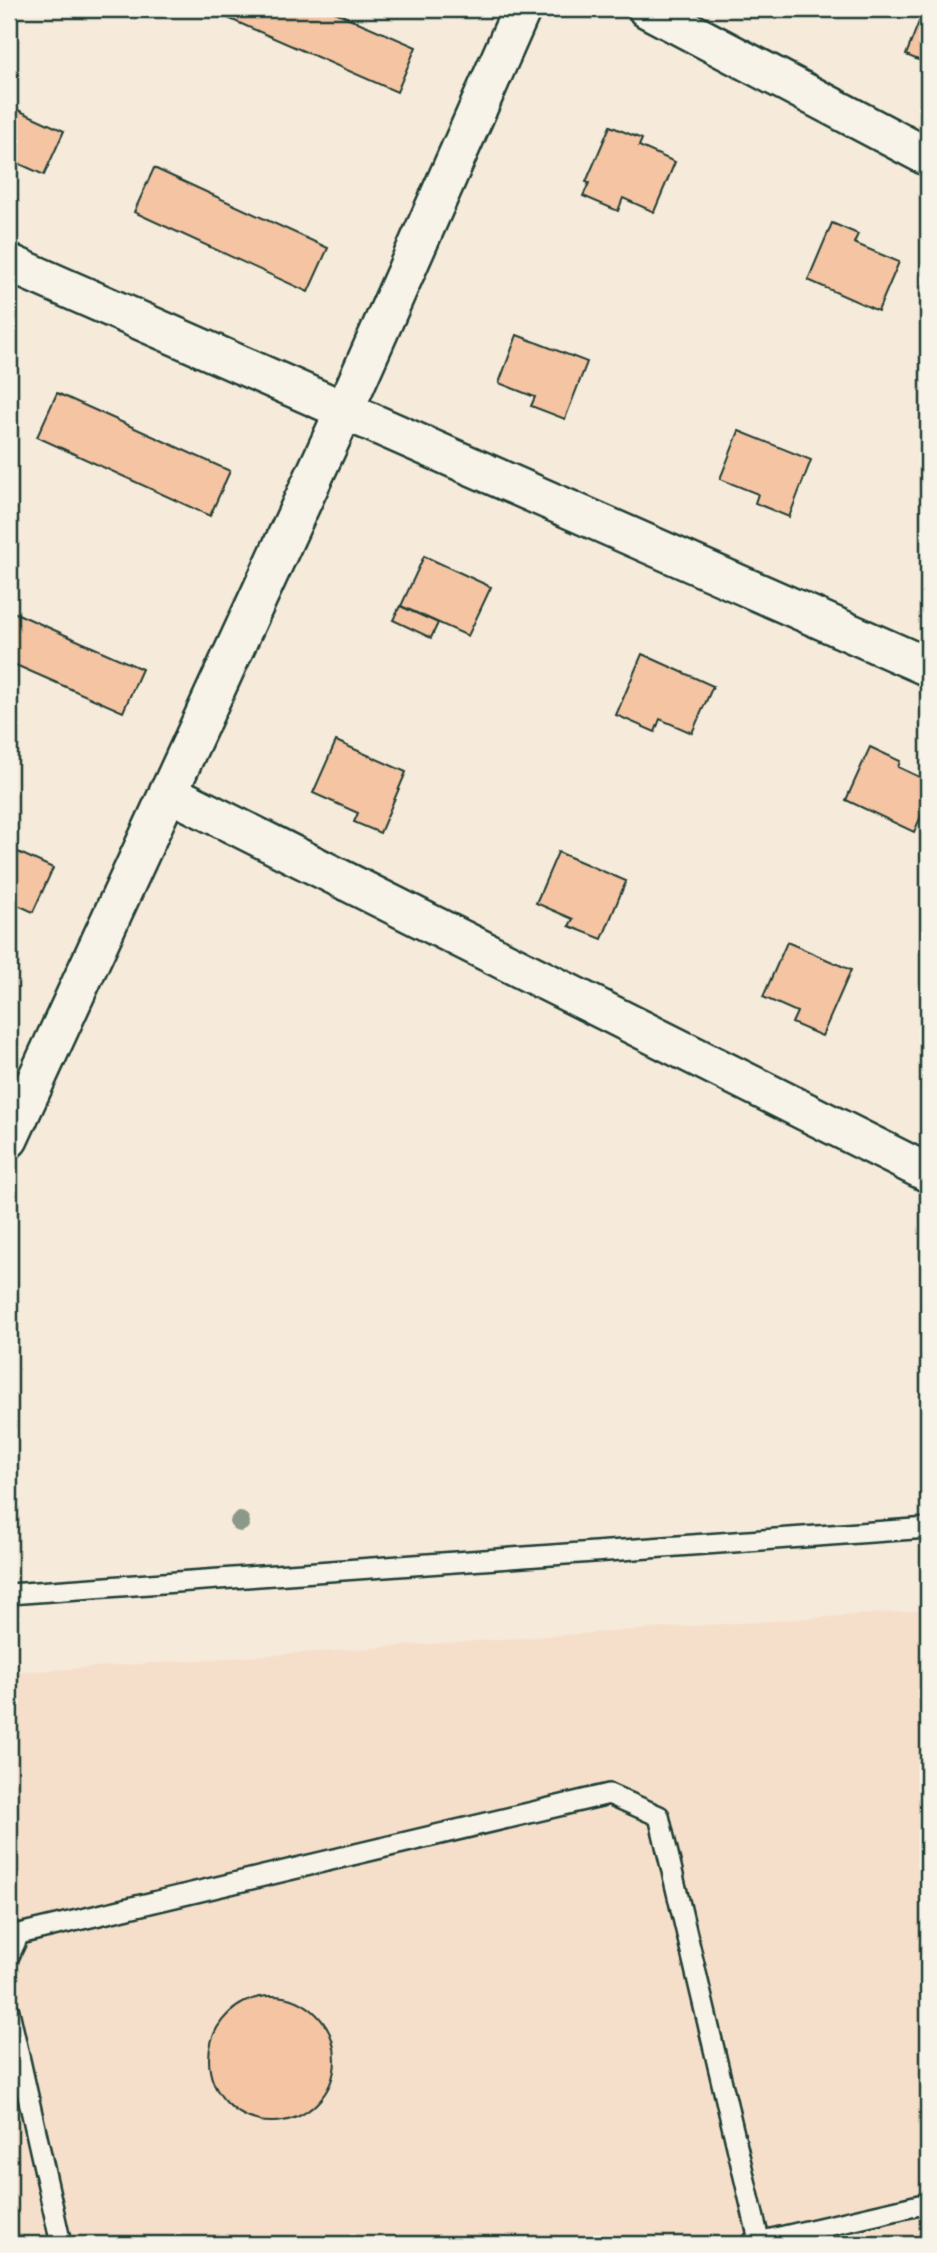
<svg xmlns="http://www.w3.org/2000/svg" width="937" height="2253" font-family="Dekko,sans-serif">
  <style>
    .built { fill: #f5dfca }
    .building { fill: #f4c4a3; stroke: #1f3d34; stroke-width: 2 }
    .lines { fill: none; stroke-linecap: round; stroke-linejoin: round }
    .service-casing { stroke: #1f3d34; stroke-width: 24 }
    .minor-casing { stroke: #1f3d34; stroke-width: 42 }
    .service { stroke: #f7f3e8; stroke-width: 19 }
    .minor { stroke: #f7f3e8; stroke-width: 37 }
    .tree { fill: #8d9988 }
  </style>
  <rect width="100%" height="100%" fill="#f6eada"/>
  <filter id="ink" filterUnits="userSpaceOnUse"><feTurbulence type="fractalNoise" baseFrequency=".0143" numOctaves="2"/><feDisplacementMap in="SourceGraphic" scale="14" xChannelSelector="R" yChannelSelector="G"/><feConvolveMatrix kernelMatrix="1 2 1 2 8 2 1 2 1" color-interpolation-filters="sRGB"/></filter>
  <g filter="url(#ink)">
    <path class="built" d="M 928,1610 L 928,2244 L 9,2244 L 9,1673 Z"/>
    <path class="building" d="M 224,9 L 328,9 L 416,47 L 397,92 L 221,15 Z
      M 924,9 L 928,9 L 928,64 L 906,55 Z
      M 9,106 L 64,131 L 44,175 L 9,159 Z
      M 610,126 L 642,139 L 639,146 L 675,162 L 654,212 L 623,198 L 618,211 L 583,196 L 589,183 L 586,182 Z
      M 154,168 L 328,248 L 308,292 L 134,212 Z
      M 832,223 L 858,234 L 854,243 L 899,262 L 878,311 L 808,280 Z
      M 517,335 L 587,362 L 565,419 L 531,406 L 535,397 L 499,383 Z
      M 57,393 L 230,471 L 210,516 L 37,437 Z
      M 739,431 L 811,460 L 789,517 L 755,503 L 758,494 L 720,479 Z
      M 424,556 L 491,587 L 468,636 L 401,606 Z
      M 400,606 L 438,623 L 431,638 L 393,620 Z
      M 9,610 L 142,669 L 123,712 L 9,662 Z
      M 642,654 L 713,686 L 692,733 L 660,719 L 655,732 L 616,715 Z
      M 336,741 L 406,772 L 380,833 L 354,822 L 358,813 L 313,793 Z
      M 870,747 L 900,761 L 898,767 L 928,781 L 928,801 L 914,832 L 846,800 Z
      M 9,848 L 53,868 L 33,912 L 9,901 Z
      M 558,852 L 626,881 L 602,939 L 569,926 L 573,919 L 536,903 Z
      M 787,942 L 851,970 L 822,1036 L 792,1023 L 797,1012 L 763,997 Z
      M209 2059a63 63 0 1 1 126 0a63 63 0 1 1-126 0Z"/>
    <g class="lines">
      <g class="service-casing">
        <path id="service" d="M 9,1594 L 928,1528
          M 9,1956 L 19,1934 L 609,1794 L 659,1816 L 760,2244
          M 9,2011 L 61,2244
          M 750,2244 L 928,2203"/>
      </g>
      <g class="minor-casing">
        <path id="minor" d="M 647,9 L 928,157
          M 9,263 L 928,667
          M 168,792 L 928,1173
          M 9,1139 L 345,409 L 522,9"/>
      </g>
      <use href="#service" class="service"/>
      <use href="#minor" class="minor"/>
    </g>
    <circle class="tree" cx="240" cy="1522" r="10"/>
  </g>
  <rect width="937" height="2253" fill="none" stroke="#f7f3e8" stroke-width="35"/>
  <rect x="18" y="18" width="902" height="2218" fill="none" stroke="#1f3d34" stroke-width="2.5" filter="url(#ink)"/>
</svg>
